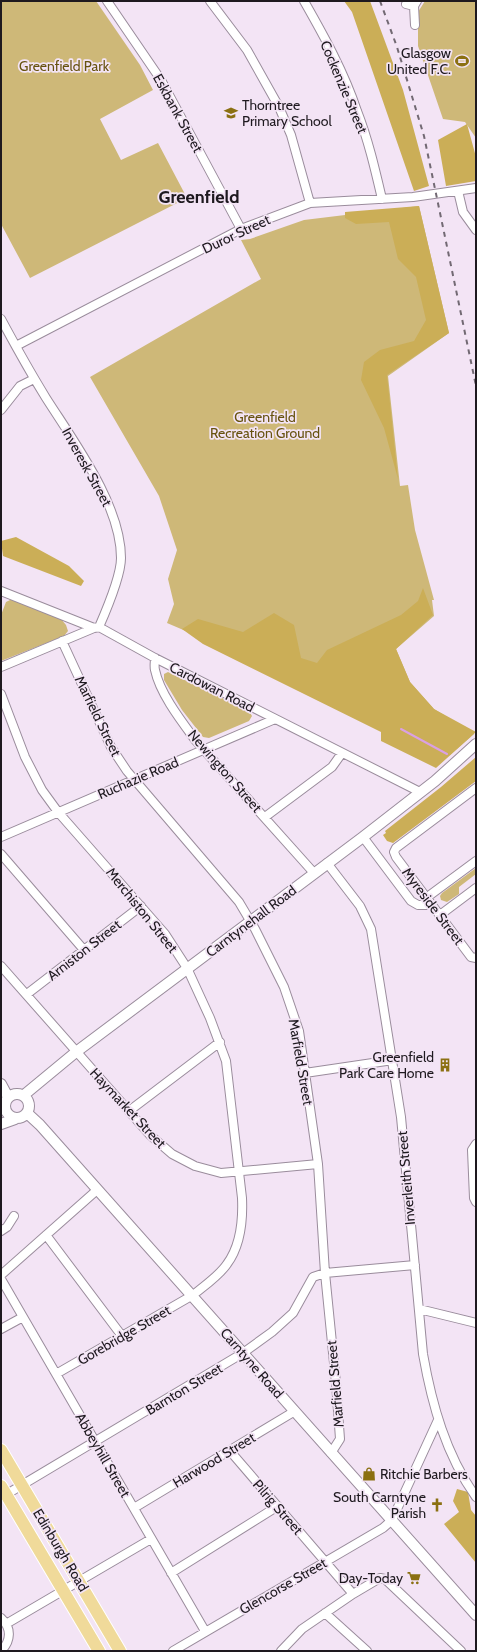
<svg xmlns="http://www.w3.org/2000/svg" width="477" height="1652" font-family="Cabin,sans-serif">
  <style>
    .green { fill: #ceb878 }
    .forest { fill: #cbae57 }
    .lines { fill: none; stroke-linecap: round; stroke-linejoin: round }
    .stream { stroke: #daa0e3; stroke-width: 2 }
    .minor-casing { stroke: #9a8c9c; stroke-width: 10 }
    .tertiary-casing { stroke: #9a8c9c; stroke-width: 12 }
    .primary-casing { stroke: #fff; stroke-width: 14 }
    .minor { stroke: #fff; stroke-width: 8 }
    .tertiary { stroke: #fff; stroke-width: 10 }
    .primary { stroke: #f0da9a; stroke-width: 12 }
    .rail { stroke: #726973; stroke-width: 2; stroke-dasharray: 5 5; stroke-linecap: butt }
    .labels { text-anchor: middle; stroke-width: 3.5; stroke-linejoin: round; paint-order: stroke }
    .poi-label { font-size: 14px; fill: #1e191f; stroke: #f3e4f5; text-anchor: end }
    .park-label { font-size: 14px; fill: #67520f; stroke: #f3e4f5 }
    .street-label { font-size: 14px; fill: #1e191f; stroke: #f3e4f5 }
    .district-label { font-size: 18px; font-weight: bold; fill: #1e191f; stroke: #f3e4f5 }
  </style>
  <rect width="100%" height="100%" fill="#f3e4f5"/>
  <path class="green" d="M 1,1 L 96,1 L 140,65 L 153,90 L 100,119 L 121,160 L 158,143 L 187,198 L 30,278 L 1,224 Z
    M 425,1 L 476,1 L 476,138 L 465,122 L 443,119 L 418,46 L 418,12 Z
    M 419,206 L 449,333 L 388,376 L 400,486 L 408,485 L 415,530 L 434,600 L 432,600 L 434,616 L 396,649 L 410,682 L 434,709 L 474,734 L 450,755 L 322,689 L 167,623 L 174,604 L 168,579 L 177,550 L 159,496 L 90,377 L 261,279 L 241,240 L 250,239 L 304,220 Z
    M 12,599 L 61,619 L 66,625 L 68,631 L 64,636 L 1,661 L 1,615 L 6,602 Z
    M 168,672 L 249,711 L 252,716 L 249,721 L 209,738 L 203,737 L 182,710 L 164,680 L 164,674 Z
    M 476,868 L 476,874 L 459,887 L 459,894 L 447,902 L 441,900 L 440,896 L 442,893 Z"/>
  <path class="forest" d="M 344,1 L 370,1 L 403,90 L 429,186 L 414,191 L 352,12 Z
    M 467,124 L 476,157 L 476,181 L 446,186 L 438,140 Z
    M 419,206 L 449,333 L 387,375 L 398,479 L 384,428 L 361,380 L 364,362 L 380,350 L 414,341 L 426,320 L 416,277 L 398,259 L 389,222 L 356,224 L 345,218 L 345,212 Z
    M 16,537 L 69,566 L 84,581 L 81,586 L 3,556 L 1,541 Z
    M 423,588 L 433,615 L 396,649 L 410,682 L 434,709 L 476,732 L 436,768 L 381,741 L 381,732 L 203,644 L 182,629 L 198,619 L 243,632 L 274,613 L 294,625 L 301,658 L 317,663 L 327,650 L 401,615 L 418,601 Z
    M 476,757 L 476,781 L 393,843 L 387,841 L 383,835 L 386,833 L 385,831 L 441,787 Z
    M 457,1489 L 468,1492 L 471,1510 L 476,1516 L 476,1563 L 444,1524 L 459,1512 L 453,1501 Z"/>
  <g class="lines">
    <path class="stream" d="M 401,729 L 447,754"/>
    <g class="minor-casing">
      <path id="minor" d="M 107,1 L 161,80 L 241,229
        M 210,1 L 247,50 L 279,107 L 291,135 L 310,203
        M 304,1 C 324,36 344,72 357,111 C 368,139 375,169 382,199
        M 406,4 L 414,6
        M 415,25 L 414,6 L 417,1
        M 458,191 L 463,212 L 476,230
        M 1,319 C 15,345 30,372 46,398 C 74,442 121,505 121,558 C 121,575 106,611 99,627
        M 16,346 L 241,229 L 310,203 L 413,197 L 476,188
        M 1,410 L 20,386 L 34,379
        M 1,591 L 94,628 L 99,627 L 155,658 L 420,792
        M 62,641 L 111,747 L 127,771 L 239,902 L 255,929 L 284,987 L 299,1031 L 318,1164 L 325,1273 L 336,1383 L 340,1439 L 331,1453
        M 155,658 C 155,662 154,666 155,670 C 160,694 182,722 196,741 L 314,873
        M 1,667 L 94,628
        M 1,694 L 25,757 L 42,790 L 58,812 L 165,934 L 187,968 L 210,1018 L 226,1061 L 242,1198 C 243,1220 241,1245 227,1264 C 219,1276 204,1286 193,1295 L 56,1374
        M 476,788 L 396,848 L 394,852 L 396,857 L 471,957 L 476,958
        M 265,817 L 332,767 L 342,753
        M 1,837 L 275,719
        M 363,837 L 411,901 L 418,905 L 432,905
        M 1,854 L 84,950
        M 327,863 L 360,906 L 371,929 L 401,1117 L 423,1354 C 432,1405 446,1455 476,1497
        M 426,898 L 476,861
        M 440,915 L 476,888
        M 1,966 L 150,1135 L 172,1154 L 195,1166 L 221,1173 L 318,1164
        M 27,994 L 141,906
        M 305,1073 L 393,1060
        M 129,1111 L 220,1042
        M 476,1144 L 472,1150 L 474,1198 L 476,1202
        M 1,1231 L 7,1227 L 14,1216
        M 46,1235 L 122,1336
        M 1,1275 L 97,1190
        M 1,1279 L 205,1631
        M 419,1309 L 476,1323
        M 1,1329 L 23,1317
        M 230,1451 L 353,1594 L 302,1629 L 281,1651
        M 2,1497 L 243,1353 L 272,1332 L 293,1313 L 313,1277 L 325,1273 L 415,1265
        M 134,1508 L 295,1411
        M 171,1573 L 278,1506
        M 353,1594 L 380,1578 L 385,1579 L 461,1651
        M 325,1613 L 367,1651
        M 1,1618 C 12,1628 11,1641 1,1651
        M 6,1624 L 151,1539
        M 173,1651 L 383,1528 L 392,1520 L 438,1420"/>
    </g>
    <g class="tertiary-casing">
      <path id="tertiary" d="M 1,1084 L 8,1097
        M5 1106a12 12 0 1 1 24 0a12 12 0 1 1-24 0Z
        M 24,1095 L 76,1052 L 363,837 L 435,781 L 476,744
        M 27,1113 L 40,1125 L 476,1615
        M 1,1124 L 15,1119"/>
    </g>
    <g class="primary-casing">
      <path id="primary" d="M 1,1450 L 120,1651
        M 1,1486 L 99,1651"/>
    </g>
    <use href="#minor" class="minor"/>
    <use href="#tertiary" class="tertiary"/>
    <use href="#primary" class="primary"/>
    <path class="rail" d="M 380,1 L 397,47 L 424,136 L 476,386"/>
  </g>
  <defs>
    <g id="stadium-bare" transform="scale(1.08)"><path d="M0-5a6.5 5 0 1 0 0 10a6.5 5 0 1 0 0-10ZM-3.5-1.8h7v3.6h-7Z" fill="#8b7012" stroke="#f3e4f5" stroke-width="2.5" paint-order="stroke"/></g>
    <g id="school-bare" transform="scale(1.08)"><path d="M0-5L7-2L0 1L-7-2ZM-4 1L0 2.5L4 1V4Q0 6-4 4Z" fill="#8b7012" stroke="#f3e4f5" stroke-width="2.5" paint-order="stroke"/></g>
    <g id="building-bare" transform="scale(1.08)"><path d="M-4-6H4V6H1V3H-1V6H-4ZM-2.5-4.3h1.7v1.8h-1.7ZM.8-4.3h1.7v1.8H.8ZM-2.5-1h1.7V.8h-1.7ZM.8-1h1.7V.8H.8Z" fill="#8b7012" stroke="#f3e4f5" stroke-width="2.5" paint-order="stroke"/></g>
    <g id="shop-bare" transform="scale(1.08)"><path d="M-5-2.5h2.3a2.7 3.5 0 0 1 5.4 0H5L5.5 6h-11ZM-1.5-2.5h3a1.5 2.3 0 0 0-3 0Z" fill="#8b7012" stroke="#f3e4f5" stroke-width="2.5" paint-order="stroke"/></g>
    <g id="church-bare" transform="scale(1.08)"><path d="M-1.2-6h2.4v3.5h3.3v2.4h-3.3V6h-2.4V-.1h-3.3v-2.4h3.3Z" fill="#8b7012" stroke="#f3e4f5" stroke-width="2.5" paint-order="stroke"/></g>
    <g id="supermarket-bare" transform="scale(1.08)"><path d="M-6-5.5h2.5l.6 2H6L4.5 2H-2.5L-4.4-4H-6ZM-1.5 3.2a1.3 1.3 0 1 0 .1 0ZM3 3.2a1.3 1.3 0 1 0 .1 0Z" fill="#8b7012" stroke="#f3e4f5" stroke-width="2.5" paint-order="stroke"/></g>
  </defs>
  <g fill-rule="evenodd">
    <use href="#stadium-bare" x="462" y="61"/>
    <use href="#school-bare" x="231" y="113"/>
    <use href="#building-bare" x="445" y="1065"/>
    <use href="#shop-bare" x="369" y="1474"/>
    <use href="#church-bare" x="437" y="1505"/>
    <use href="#supermarket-bare" x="414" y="1578"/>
  </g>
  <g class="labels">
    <g class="poi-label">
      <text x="451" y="58">Glasgow<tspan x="451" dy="16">United F.C.</tspan></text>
      <text x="242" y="110" text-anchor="start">Thorntree<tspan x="242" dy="16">Primary School</tspan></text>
      <text x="434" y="1062">Greenfield<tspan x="434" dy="16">Park Care Home</tspan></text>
      <text x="380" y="1479" text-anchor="start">Ritchie Barbers</text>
      <text x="426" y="1502">South Carntyne<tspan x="426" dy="16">Parish</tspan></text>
      <text x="403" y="1583">Day-Today</text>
    </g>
    <g class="park-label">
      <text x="64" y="71">Greenfield Park</text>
      <text x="265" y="422">Greenfield<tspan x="265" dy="16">Recreation Ground</tspan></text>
    </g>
    <g class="street-label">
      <text transform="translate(344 87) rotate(67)" y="5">Cockenzie Street</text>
      <text transform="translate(178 113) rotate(61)" y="5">Eskbank Street</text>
      <text transform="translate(236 234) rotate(-25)" y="5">Duror Street</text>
      <text transform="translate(87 467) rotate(61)" y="5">Inveresk Street</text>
      <text transform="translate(212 687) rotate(27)" y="5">Cardowan Road</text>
      <text transform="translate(98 716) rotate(64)" y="5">Marfield Street</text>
      <text transform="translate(225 771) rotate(49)" y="5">Newington Street</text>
      <text transform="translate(138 778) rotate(-23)" y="5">Ruchazie Road</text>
      <text transform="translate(433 906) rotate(53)" y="5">Myreside Street</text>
      <text transform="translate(142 910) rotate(51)" y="5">Merchiston Street</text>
      <text transform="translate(251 921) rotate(-37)" y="5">Carntynehall Road</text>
      <text transform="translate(84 950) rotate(-38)" y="5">Arniston Street</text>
      <text transform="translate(301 1062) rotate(80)" y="5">Marfield Street</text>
      <text transform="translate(128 1108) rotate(47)" y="5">Haymarket Street</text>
      <text transform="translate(406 1178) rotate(-95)" y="5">Inverleith Street</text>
      <text transform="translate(124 1335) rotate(-30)" y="5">Gorebridge Street</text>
      <text transform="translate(252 1363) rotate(49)" y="5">Carntyne Road</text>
      <text transform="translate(335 1384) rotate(-95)" y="5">Marfield Street</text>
      <text transform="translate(184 1389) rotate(-31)" y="5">Barnton Street</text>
      <text transform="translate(103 1455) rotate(60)" y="5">Abbeyhill Street</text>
      <text transform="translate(214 1460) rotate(-31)" y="5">Harwood Street</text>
      <text transform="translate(278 1507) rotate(49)" y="5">Pilrig Street</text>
      <text transform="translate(61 1550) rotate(59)" y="5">Edinburgh Road</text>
      <text transform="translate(283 1586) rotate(-30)" y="5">Glencorse Street</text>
    </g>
    <g class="district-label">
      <text x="199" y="203">Greenfield</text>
    </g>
  </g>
  <rect width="477" height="1652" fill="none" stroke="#1e191f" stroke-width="4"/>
</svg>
